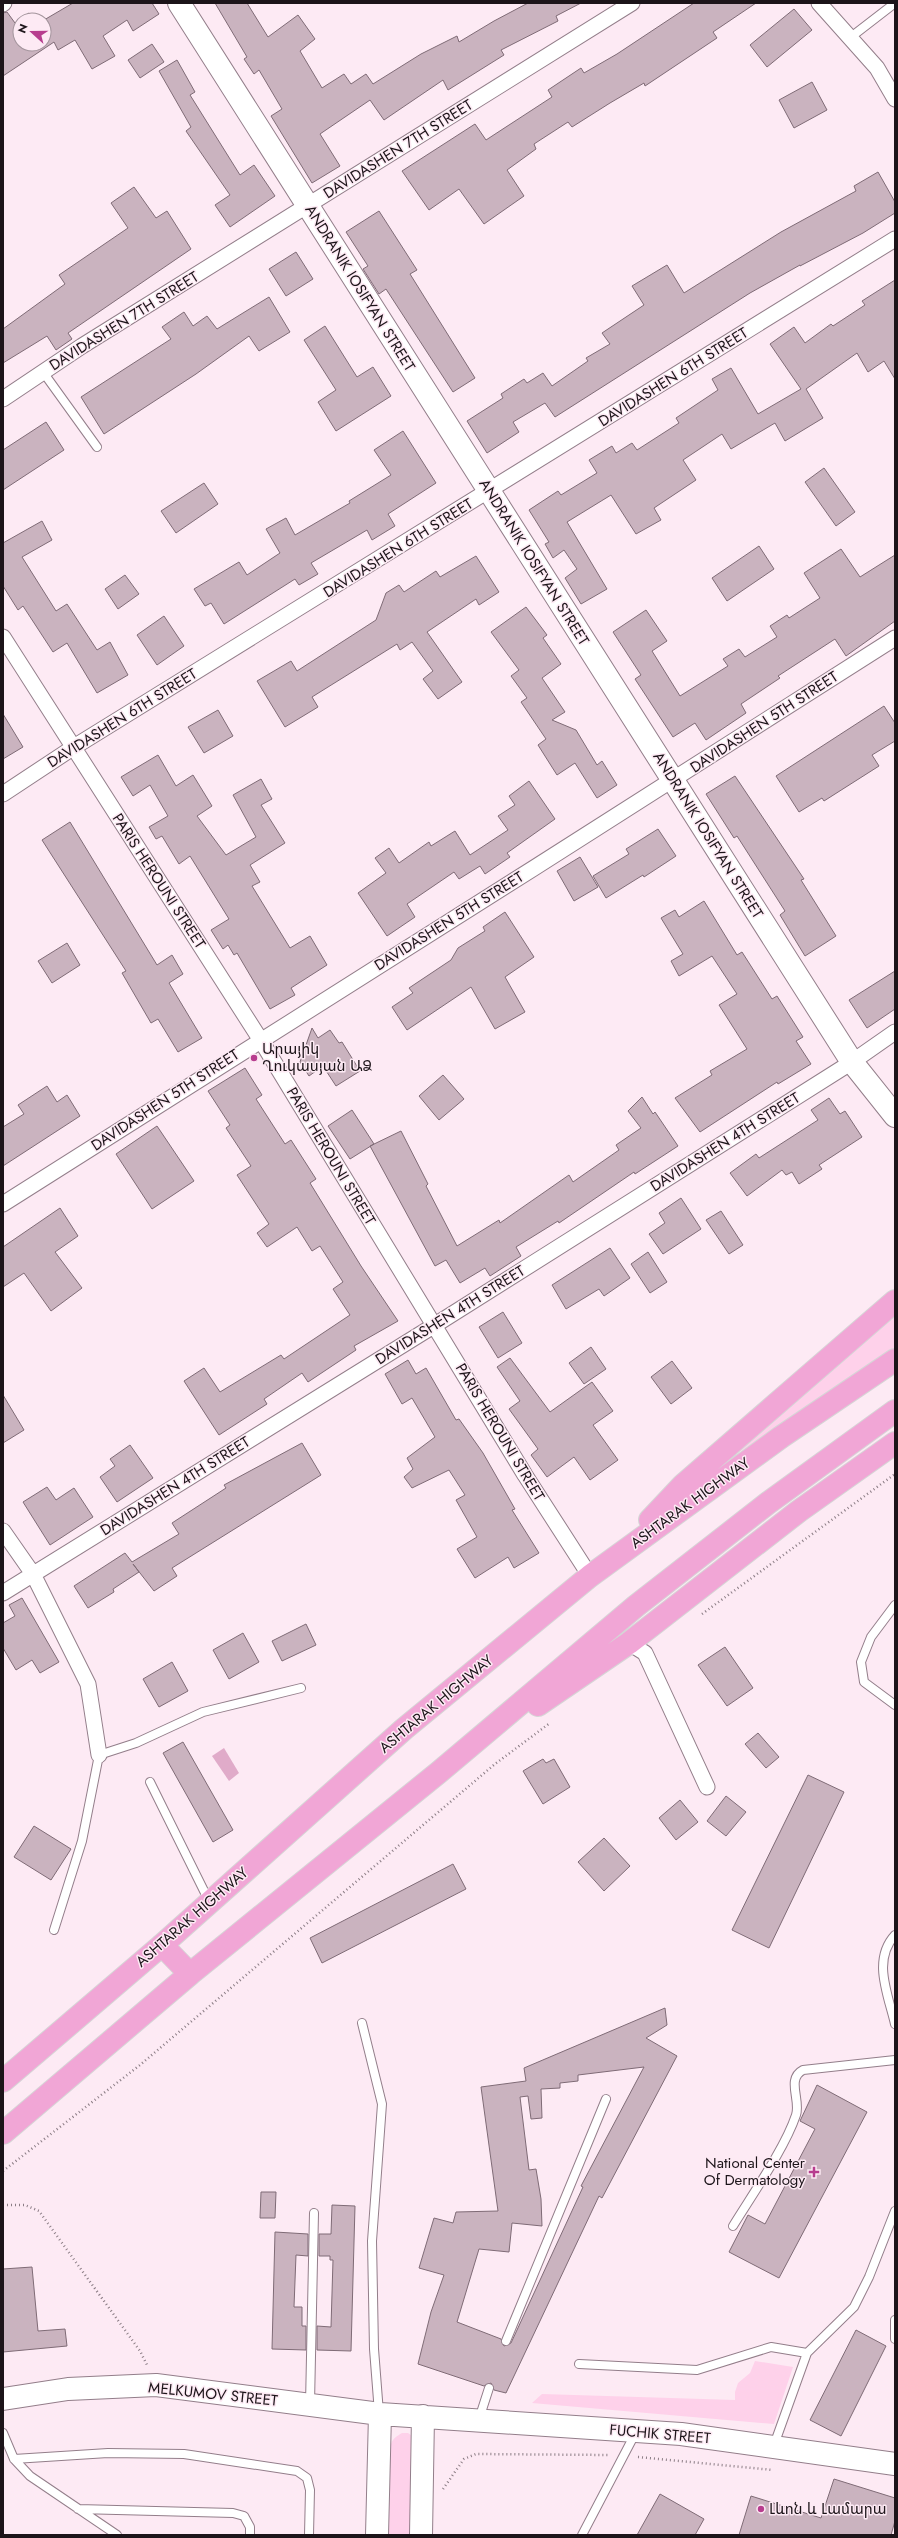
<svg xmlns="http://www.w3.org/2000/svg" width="898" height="2538" font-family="Jost,'Noto Sans Armenian',sans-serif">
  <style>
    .green { fill: #fed1ea }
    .water { fill: #e0abc9 }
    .building { fill: #cab3bf; stroke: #7f6b76; fill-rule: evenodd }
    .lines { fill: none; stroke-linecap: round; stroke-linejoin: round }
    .lane-casing { stroke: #937e8a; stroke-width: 10 }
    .street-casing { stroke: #937e8a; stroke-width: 17 }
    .secondary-casing { stroke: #937e8a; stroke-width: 24 }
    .primary-casing { stroke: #d6d5d6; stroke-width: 24 }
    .path { stroke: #8b7d85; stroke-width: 2.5; stroke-dasharray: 1 3; stroke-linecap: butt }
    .lane { stroke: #fff; stroke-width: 8 }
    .street { stroke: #fff; stroke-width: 15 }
    .secondary { stroke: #fff; stroke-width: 22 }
    .primary { stroke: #f1a6d6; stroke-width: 22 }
    .poi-dot { fill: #b73d8e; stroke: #fdeaf4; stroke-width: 1.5 }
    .labels { text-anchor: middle; stroke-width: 3; stroke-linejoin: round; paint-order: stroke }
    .street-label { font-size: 15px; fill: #1c1419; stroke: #fdeaf4 }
    .poi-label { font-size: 15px; fill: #1c1419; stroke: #fdeaf4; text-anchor: start }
  </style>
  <rect width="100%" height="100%" fill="#fdeaf4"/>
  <path class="green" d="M 895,1312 L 895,1351 L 721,1464 Z
    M 755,2361 L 793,2367 L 774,2424 L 532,2403 L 542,2394 L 735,2400 L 735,2392 L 738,2383 L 750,2373 Z
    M 402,2433 L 408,2433 L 415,2438 L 416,2535 L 389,2535 C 389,2515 384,2459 391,2444 C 393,2438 397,2436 402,2433 Z"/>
  <path class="water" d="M 224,1748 L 239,1773 L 229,1781 L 212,1756 Z"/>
  <path class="building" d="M 73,3 L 152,3 L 159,14 L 133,31 L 127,20 L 103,36 L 115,56 L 92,69 L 75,40 L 58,50 L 54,42 L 3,76 L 3,13 L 7,12 L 15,23 L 29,13 L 34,20 L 20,20 L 20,44 L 44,44 L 44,20 Z
    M 215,3 L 247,3 L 268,37 L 298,15 L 315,39 L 300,51 L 322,88 L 344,74 L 351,84 L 366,74 L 373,84 L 421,54 L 457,36 L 459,42 L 494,21 L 528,3 L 581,3 L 556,16 L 558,21 L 501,50 L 504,55 L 448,90 L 443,80 L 384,120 L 370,100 L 320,134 L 340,166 L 312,183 L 271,116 L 282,109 L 259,70 L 254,74 L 244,59 L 247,57 Z
    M 694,3 L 756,3 L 713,32 L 717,38 L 645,86 L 644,83 L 610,103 L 572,127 L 568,122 L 534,144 L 536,149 L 507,170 L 524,196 L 484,224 L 459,189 L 429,210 L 402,171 L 475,124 L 486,140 L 552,97 L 548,90 L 581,68 L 584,73 L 617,54 Z
    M 794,9 L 812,30 L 767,67 L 750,45 Z
    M 152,44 L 164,62 L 140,78 L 128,60 Z
    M 177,60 L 195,92 L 190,95 L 240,175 L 254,165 L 275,196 L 230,227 L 215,205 L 230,195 L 186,131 L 191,127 L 159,71 Z
    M 812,82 L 827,110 L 794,128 L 779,100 Z
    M 878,172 L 895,202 L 895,213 L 863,233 L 800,266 L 800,265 L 750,293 L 555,417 L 545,403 L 513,422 L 519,432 L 487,453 L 467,421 L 503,398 L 501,394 L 524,379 L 527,383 L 543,373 L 552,386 L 588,361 L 586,358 L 610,344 L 602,333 L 644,305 L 632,286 L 667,265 L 684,293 L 781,232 L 856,191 L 854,186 Z
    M 134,187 L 156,218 L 167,211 L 191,249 L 68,333 L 72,339 L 56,350 L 47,336 L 3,363 L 3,329 L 65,284 L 59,275 L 128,228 L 111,203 Z
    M 379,211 L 417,270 L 410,274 L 475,378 L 453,392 L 386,289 L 379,294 L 363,269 L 368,266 L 346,232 Z
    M 296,252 L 313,279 L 286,296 L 269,269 Z
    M 895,280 L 895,379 L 884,361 L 868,372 L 857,353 L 806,389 L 823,418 L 785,441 L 775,423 L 731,449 L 722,434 L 683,460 L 696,480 L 654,508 L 661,520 L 636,534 L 611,495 L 567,522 L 607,589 L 581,604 L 565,578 L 577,569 L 564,550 L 553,558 L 545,544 L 549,542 L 529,510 L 558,491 L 561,495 L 597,473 L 589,460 L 612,446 L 616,453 L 632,443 L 637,450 L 679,423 L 676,418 L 718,390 L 712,379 L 731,368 L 758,414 L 801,389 L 770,344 L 794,327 L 805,343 L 831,324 L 833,326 L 865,305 L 862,301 Z
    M 269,297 L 290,332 L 259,351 L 249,336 L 196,374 L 104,434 L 81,397 L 171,339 L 162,327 L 184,312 L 193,326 L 207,316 L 217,329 Z
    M 325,326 L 357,377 L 373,367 L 391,396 L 336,431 L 318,402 L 336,390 L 304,340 Z
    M 46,422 L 64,450 L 3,490 L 3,450 Z
    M 403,431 L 436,483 L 388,514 L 395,526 L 372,540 L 367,530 L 311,563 L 318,574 L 299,585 L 295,579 L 224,624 L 211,603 L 205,606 L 194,589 L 239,562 L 247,575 L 280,553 L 266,529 L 286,518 L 295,535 L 350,503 L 349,501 L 391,475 L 374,450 Z
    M 824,468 L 855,512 L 836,526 L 805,482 Z
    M 204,483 L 218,504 L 176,533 L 161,511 Z
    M 42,521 L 52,540 L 22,557 L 56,611 L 67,604 L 97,650 L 110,642 L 128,675 L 97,693 L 67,643 L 53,652 L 23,606 L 18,610 L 3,586 L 3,543 Z
    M 759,546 L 774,569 L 727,601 L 712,578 Z
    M 841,549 L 860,577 L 895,555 L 895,621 L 846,656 L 835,639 L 778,676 L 780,678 L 741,704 L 746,713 L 706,740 L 695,723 L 673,737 L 635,679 L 641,675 L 613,632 L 646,610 L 667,641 L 652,651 L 680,696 L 728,666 L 723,659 L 739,649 L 745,657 L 777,637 L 770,626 L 787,615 L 789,618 L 820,598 L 804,573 Z
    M 476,556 L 499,592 L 479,605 L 476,599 L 427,632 L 462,682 L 438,699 L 423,679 L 433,671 L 412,642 L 400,650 L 397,644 L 312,697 L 318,707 L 285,727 L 257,681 L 291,661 L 297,671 L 376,620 L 386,593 L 399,585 L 404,592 L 436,571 L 440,577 Z
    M 125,575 L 139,594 L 118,609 L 105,589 Z
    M 526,607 L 547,635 L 543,638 L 561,664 L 542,678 L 565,712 L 552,720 L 576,730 L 597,765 L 602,761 L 617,785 L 597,798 L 575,763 L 557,775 L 538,745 L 546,739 L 521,702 L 527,698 L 511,676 L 519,670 L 491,632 Z
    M 164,616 L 184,646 L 157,665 L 137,635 Z
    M 884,706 L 895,723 L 895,741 L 872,755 L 879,766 L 824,801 L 822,798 L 799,812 L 776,776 Z
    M 218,710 L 233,736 L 204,753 L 188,727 Z
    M 3,714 L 23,747 L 3,759 Z
    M 158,755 L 176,786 L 193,775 L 212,806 L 197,816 L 226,855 L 256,837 L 233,795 L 261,779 L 272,799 L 261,805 L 285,843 L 250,865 L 260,882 L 252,886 L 290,948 L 310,936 L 327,965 L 291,988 L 295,995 L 270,1009 L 237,953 L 234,955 L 228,945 L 223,949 L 211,930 L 229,919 L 190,856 L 179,864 L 162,836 L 156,839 L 149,827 L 168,816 L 150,785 L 133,796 L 121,777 Z
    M 735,776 L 804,879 L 801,880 L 836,936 L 805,956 L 780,915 L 785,911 L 737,836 L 734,838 L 706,794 Z
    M 529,781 L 555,819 L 507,853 L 510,857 L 485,874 L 480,866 L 459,879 L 454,872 L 407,904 L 415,917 L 387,936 L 358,893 L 386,873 L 375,858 L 389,848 L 399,863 L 429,842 L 431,846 L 455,831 L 470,855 L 508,830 L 498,816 L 515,805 L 509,796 Z
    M 70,822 L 157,965 L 172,955 L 183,974 L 169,983 L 202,1038 L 178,1052 L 158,1019 L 151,1023 L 122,973 L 126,971 L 42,840 Z
    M 658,829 L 676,856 L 644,877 L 643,875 L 606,898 L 593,876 L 629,854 L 626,849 Z
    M 580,857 L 598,887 L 574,901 L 557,871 Z
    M 704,901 L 737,955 L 742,952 L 772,999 L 777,996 L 803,1037 L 796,1041 L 811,1064 L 778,1084 L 777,1082 L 700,1132 L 675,1098 L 712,1075 L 710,1071 L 747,1049 L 719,1005 L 737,994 L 712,956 L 679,976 L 671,961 L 683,954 L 661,918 L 675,910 L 679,917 Z
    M 505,912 L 534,957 L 505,977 L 525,1012 L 495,1029 L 471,987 L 407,1030 L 392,1007 L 413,993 L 409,988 L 451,960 L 458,948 L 485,931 L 483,927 Z
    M 67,943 L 80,965 L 52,983 L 38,961 Z
    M 895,971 L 895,1009 L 867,1028 L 849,1000 Z
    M 312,1028 L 318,1038 L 330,1030 L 339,1043 L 342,1042 L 360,1071 L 336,1086 L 323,1066 L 309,1076 L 300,1062 Z
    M 245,1068 L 262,1095 L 256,1099 L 285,1144 L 291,1140 L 316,1179 L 310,1183 L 361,1266 L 398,1321 L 354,1346 L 356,1350 L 308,1382 L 302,1373 L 264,1399 L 267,1404 L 219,1435 L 184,1381 L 204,1368 L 220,1392 L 281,1355 L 284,1359 L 350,1315 L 333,1289 L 343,1282 L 320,1246 L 312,1251 L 297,1227 L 267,1247 L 257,1233 L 269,1224 L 237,1175 L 251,1166 L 226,1128 L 230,1125 L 208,1091 Z
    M 443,1075 L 464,1099 L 439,1120 L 419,1096 Z
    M 47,1086 L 57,1102 L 67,1095 L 80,1116 L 3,1166 L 3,1127 L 24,1114 L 18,1105 Z
    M 642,1097 L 653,1114 L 655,1112 L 678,1146 L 635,1174 L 634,1172 L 559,1223 L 558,1221 L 516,1247 L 521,1256 L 490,1276 L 485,1268 L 460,1283 L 446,1260 L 435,1266 L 370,1146 L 401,1131 L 428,1184 L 426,1186 L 457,1246 L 499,1220 L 500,1223 L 569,1175 L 573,1182 L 619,1150 L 616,1145 L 641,1128 L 628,1111 Z
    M 829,1098 L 840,1114 L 845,1111 L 862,1137 L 819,1165 L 822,1169 L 799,1184 L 792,1172 L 786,1175 L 782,1170 L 747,1196 L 730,1173 L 756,1154 L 759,1158 L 818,1120 L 811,1110 Z
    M 352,1110 L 374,1144 L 350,1159 L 328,1126 Z
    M 157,1126 L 194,1181 L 152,1209 L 116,1154 Z
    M 681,1198 L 701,1229 L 663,1254 L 649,1234 L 665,1223 L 659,1213 Z
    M 60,1208 L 78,1236 L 55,1252 L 82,1288 L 51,1311 L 24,1273 L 3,1287 L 3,1247 Z
    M 721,1211 L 743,1245 L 729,1254 L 706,1220 Z
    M 610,1248 L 630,1278 L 604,1296 L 599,1289 L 566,1309 L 552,1285 Z
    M 648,1252 L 667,1282 L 650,1293 L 631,1264 Z
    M 503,1312 L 522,1343 L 498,1358 L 479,1327 Z
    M 591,1347 L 606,1369 L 584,1384 L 569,1363 Z
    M 510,1358 L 550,1412 L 592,1382 L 613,1411 L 593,1425 L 618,1460 L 590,1480 L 574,1457 L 547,1477 L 531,1455 L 538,1449 L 509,1409 L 520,1401 L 497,1367 Z
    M 408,1360 L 416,1374 L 426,1368 L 456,1420 L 459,1419 L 483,1453 L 515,1509 L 512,1510 L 539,1553 L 514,1568 L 508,1557 L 475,1578 L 457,1549 L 477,1537 L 456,1500 L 465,1495 L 449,1470 L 412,1488 L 404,1477 L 413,1469 L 407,1458 L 435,1437 L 412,1398 L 402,1404 L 385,1374 Z
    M 672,1361 L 692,1388 L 671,1404 L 651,1377 Z
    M 3,1395 L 24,1430 L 3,1443 Z
    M 302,1443 L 321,1475 L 172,1568 L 177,1576 L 154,1591 L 133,1564 L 139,1572 L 113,1589 L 114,1592 L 88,1608 L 74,1586 L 125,1553 L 132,1562 L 179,1534 L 172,1523 L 226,1488 L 224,1485 Z
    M 130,1445 L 153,1478 L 117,1502 L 100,1477 L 115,1466 L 110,1459 Z
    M 47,1487 L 56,1500 L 74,1488 L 93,1517 L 50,1545 L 23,1502 Z
    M 22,1598 L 59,1662 L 40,1673 L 32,1660 L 16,1670 L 3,1648 L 3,1623 L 15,1616 L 9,1605 Z
    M 306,1624 L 316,1645 L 282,1661 L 272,1641 Z
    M 243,1633 L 259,1662 L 229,1679 L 213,1650 Z
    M 725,1647 L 753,1688 L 727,1706 L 698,1665 Z
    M 172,1662 L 188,1691 L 159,1707 L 143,1679 Z
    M 758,1733 L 779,1757 L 766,1768 L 745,1744 Z
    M 183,1742 L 233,1830 L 213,1842 L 163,1753 Z
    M 543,1759 L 546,1763 L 554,1759 L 570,1787 L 543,1804 L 523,1771 Z
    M 808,1775 L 844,1792 L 769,1948 L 732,1930 Z
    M 726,1796 L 746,1812 L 726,1836 L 707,1821 Z
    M 680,1800 L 698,1822 L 676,1840 L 659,1818 Z
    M 34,1826 L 71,1849 L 51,1880 L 14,1857 Z
    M 604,1838 L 630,1866 L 604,1891 L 578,1862 Z
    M 453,1864 L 466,1889 L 322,1963 L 310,1938 Z
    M 665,2008 L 667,2025 L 646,2038 L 677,2056 L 602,2198 L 599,2196 L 506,2393 L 494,2390 L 491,2383 L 484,2386 L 418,2364 L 431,2312 L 444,2275 L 419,2268 L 434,2218 L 453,2223 L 456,2212 L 498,2211 L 481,2087 L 526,2081 L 524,2068 ZM 644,2067 L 581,2186 L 583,2187 L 511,2343 L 504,2346 L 501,2339 L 457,2322 L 479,2249 L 509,2252 L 512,2223 L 542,2226 L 541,2199 L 536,2169 L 529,2170 L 520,2097 L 528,2096 L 531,2119 L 542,2118 L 541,2089 L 560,2088 L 560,2083 L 578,2081 L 578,2075 Z
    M 817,2085 L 867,2112 L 779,2278 L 729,2252 L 748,2215 L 765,2224 L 815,2129 L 800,2121 Z
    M 261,2192 L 276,2192 L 275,2218 L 260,2218 Z
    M 332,2205 L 355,2206 L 351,2351 L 317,2350 L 317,2326 L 331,2327 L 333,2260 L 330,2260 L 330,2256 L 319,2256 L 319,2234 L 331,2234 Z
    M 275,2232 L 308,2234 L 308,2256 L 296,2255 L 294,2307 L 302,2307 L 302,2326 L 306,2326 L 306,2350 L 272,2349 Z
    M 32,2267 L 38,2331 L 65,2329 L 67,2346 L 3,2352 L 3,2269 Z
    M 856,2330 L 886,2346 L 841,2436 L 810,2420 Z
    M 834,2479 L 895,2498 L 895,2521 L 891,2535 L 739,2535 L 751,2496 L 821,2518 Z
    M 660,2494 L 704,2519 L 695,2535 L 637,2535 Z"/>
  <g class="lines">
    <g class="lane-casing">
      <path id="lane" d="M 851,37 L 895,3
        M 43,372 L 97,447
        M 895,1605 L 871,1637 L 861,1662 L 864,1682 L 895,1705
        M 150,1782 L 209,1901
        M 54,1930 L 82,1841 L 99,1755 L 136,1743 L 203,1712 L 301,1688
        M 895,1935 C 872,1960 888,1994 895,2024
        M 362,2023 L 382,2104 L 372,2241 L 374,2349 L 379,2413
        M 733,2226 C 752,2195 785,2148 796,2115 C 801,2100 786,2079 803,2070 L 895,2060
        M 895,2320 L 895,2339
        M 506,2341 L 606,2099
        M 807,2353 L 854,2307 L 869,2277 L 895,2211
        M 579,2364 L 697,2370 L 771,2347 L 807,2353 L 774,2445
        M 310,2404 L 314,2213
        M 479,2419 L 489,2388
        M 3,2433 L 14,2459 L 30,2476 L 117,2535
        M 14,2459 L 108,2453 L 184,2454 L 297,2471 L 307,2478 L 310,2490 L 309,2535
        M 78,2509 L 233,2513 L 244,2516 L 250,2527 L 250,2535
        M 582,2535 L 636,2432"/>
    </g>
    <g class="street-casing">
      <path id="street" d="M 819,3 L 877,68 L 895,99
        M 3,4 L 4,3
        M 3,399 L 82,346 L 632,3
        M 3,637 L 260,1039 L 525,1475 L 590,1576
        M 3,794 L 74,747 L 895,239
        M 3,1204 C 300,1014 599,829 895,638
        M 3,1531 L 33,1574 L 88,1684 L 99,1755
        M 3,1593 L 435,1325 L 852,1062 L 895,1032
        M 629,1643 L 645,1653 L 707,1787"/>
    </g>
    <g class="secondary-casing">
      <path id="secondary" d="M 179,3 L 852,1062 L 895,1116
        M 3,2399 L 68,2389 L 156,2385 L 380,2414 L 681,2434 L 895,2464
        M 377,2535 L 380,2414
        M 421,2535 L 423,2416"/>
    </g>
    <g class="primary-casing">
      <path id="primary" d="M 650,1520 L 683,1485 L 895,1301
        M 538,1705 L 629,1643 L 799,1511 L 895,1443
        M 162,1945 L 190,1974
        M 3,2081 L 162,1945 L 404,1729 L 590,1576 L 781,1437 L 895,1360
        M 3,2133 L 190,1974 L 438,1773 L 636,1606 L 768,1503 L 895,1411"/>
    </g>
    <path class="path" d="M 702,1614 L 895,1474
      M 3,2171 L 140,2065 L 495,1764 L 550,1723
      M 3,2205 L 25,2205 L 39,2211 L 140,2351 L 147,2365
      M 638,2457 L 773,2470
      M 443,2489 L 464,2459 L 476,2454 L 609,2455"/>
    <use href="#lane" class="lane"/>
    <use href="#street" class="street"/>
    <use href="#secondary" class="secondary"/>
    <use href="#primary" class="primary"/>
  </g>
  <g class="poi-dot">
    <circle cx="254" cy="1058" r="4"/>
    <path d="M812 2166h4v4h4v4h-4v4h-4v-4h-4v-4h4z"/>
    <circle cx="761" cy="2509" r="4"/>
  </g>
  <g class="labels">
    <g class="street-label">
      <text transform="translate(398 149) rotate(-32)" y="5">DAVIDASHEN 7TH STREET</text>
      <text transform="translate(360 288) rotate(58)" y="5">ANDRANIK IOSIFYAN STREET</text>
      <text transform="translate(124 321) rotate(-32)" y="5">DAVIDASHEN 7TH STREET</text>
      <text transform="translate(673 377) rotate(-32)" y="5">DAVIDASHEN 6TH STREET</text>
      <text transform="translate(398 548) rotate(-32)" y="5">DAVIDASHEN 6TH STREET</text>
      <text transform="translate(534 562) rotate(58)" y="5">ANDRANIK IOSIFYAN STREET</text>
      <text transform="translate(122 718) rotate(-32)" y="5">DAVIDASHEN 6TH STREET</text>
      <text transform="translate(764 722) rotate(-33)" y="5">DAVIDASHEN 5TH STREET</text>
      <text transform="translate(708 835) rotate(58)" y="5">ANDRANIK IOSIFYAN STREET</text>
      <text transform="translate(159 881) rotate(57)" y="5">PARIS HEROUNI STREET</text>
      <text transform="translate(449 921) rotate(-32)" y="5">DAVIDASHEN 5TH STREET</text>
      <text transform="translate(165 1100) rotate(-33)" y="5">DAVIDASHEN 5TH STREET</text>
      <text transform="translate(725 1142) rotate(-32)" y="5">DAVIDASHEN 4TH STREET</text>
      <text transform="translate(331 1156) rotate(59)" y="5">PARIS HEROUNI STREET</text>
      <text transform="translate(450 1315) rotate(-32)" y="5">DAVIDASHEN 4TH STREET</text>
      <text transform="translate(500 1432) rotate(59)" y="5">PARIS HEROUNI STREET</text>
      <text transform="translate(175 1486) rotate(-32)" y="5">DAVIDASHEN 4TH STREET</text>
      <text transform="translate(690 1503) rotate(-36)" y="5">ASHTARAK HIGHWAY</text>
      <text transform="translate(436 1704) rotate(-40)" y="5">ASHTARAK HIGHWAY</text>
      <text transform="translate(192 1917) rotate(-41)" y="5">ASHTARAK HIGHWAY</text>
      <text transform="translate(213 2394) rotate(6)" y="5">MELKUMOV STREET</text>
      <text transform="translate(660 2434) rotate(5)" y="5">FUCHIK STREET</text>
    </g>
    <g class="poi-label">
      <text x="262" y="1054">Արայիկ<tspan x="262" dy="17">Ղուկասյան ԱՁ</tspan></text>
      <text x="805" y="2168" text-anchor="end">National Center<tspan x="805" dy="17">Of Dermatology</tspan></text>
      <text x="769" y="2514">Լևոն և Լամարա</text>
    </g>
  </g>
  <rect width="898" height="2538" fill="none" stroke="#1c1419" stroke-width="8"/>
  <g transform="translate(32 32) rotate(291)"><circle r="19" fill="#fdeaf4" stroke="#a3949c"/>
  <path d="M0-3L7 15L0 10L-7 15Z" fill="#b73d8e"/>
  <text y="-6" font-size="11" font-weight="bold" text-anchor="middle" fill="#1c1419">N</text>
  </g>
</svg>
